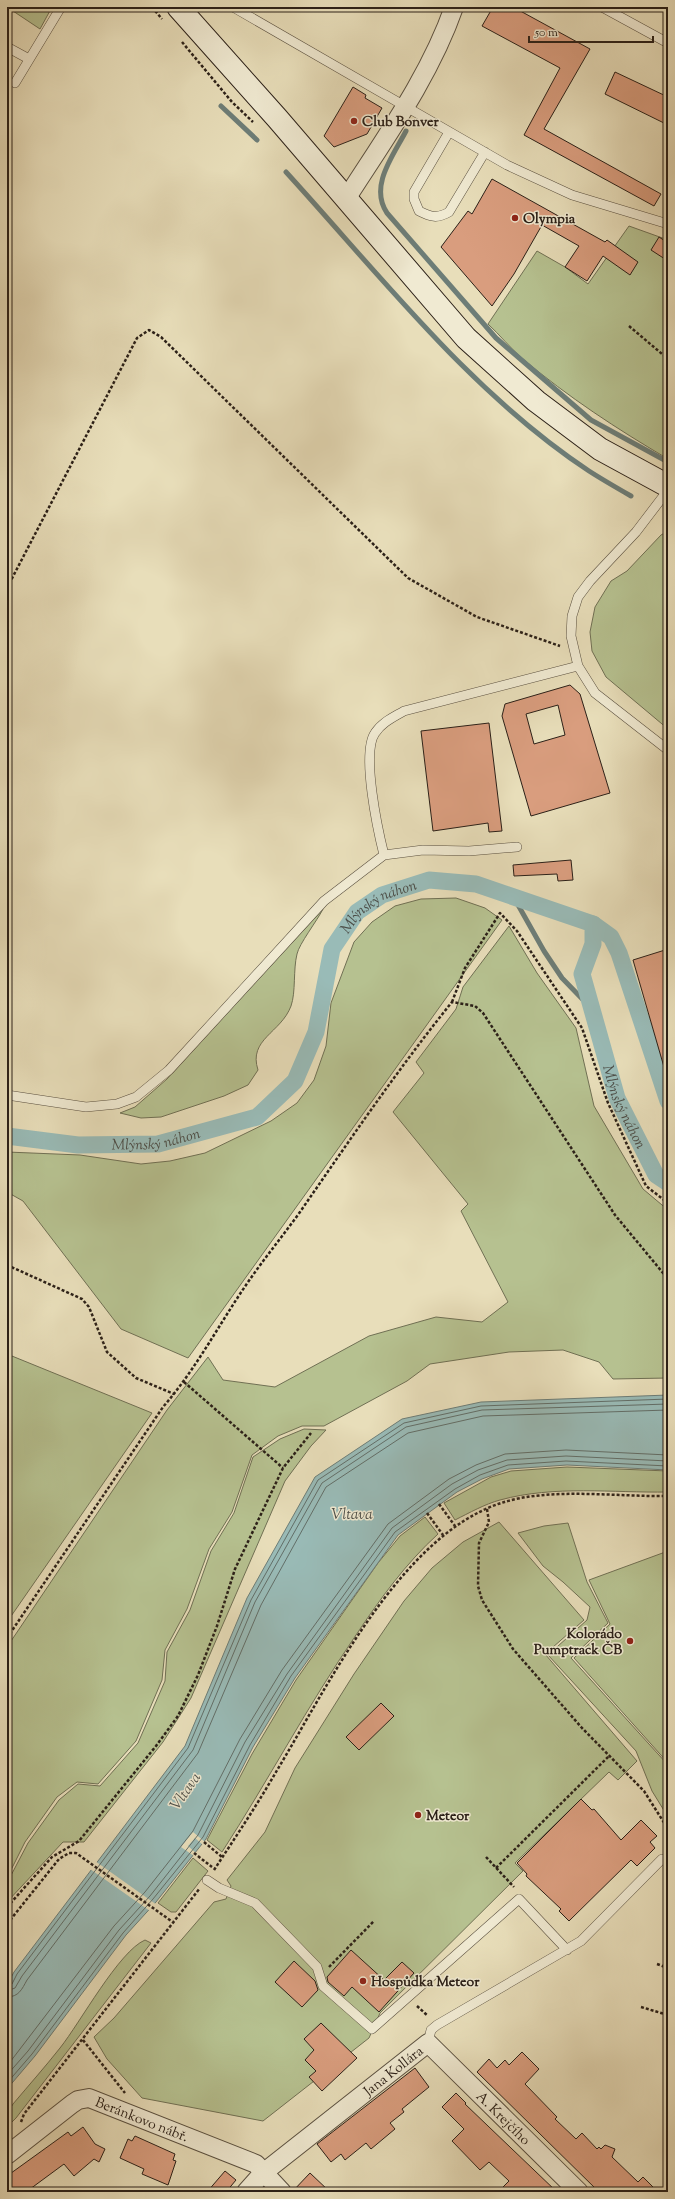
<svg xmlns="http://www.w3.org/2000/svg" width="675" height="2199" font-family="'Sorts Mill Goudy',serif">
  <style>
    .green { fill: #b6c190; stroke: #707054 }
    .water { fill: #99bbb7; stroke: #6d7d77 }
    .pier { fill: #e8deba }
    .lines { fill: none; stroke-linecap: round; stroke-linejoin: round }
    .shore { stroke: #626e68; stroke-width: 1 }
    .stream { stroke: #6d7d77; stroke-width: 5 }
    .canal { stroke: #99bbb7; stroke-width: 17 }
    .building { fill: #d99d7e; stroke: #2b2018; fill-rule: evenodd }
    .service-casing { stroke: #5a5040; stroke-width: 10 }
    .minor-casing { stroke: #5a5040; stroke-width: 20 }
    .secondary-casing { stroke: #2b2018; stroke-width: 24 }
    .path { stroke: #2b2018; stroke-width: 2.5; stroke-dasharray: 3 2; stroke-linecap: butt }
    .service { stroke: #f0ead2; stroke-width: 9 }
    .minor { stroke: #f0ead2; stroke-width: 18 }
    .secondary { stroke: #f0ead2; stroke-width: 22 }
    .poi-dot { fill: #8f2418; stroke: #f0ead2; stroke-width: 1.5 }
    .labels { text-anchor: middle; stroke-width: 3; stroke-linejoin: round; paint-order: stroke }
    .poi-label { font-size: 14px; font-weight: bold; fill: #2b2018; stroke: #f0ead2; text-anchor: start }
    .street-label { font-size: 14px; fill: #2b2018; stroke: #f0ead2 }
    .water-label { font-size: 15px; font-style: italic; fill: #4c4e48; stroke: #f0ead2 }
  </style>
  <rect width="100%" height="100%" fill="#e8deba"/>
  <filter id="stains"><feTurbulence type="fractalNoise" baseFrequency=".005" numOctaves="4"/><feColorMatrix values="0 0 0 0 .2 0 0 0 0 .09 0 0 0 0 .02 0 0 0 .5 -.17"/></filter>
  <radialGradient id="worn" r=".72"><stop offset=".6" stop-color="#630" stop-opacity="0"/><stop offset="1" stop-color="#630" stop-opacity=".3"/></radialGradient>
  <path class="green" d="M 7,7 L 52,7 L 40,29 Z
    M 629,226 L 668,240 L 668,459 C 617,429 568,397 523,359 C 510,348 500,335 488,324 L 537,251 L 565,267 L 588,284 Z
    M 668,531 L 668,729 L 606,677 L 592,651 L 590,632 L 595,607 L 611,581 L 627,571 L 661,535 Z
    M 456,898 L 485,908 L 502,920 L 188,1358 L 121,1329 L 23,1201 L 7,1192 L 7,1152 L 80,1155 L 141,1164 L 170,1161 L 205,1153 L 271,1121 L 297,1103 L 314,1080 L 326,1046 L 331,1003 L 354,942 L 372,922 L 395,906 L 421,899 Z
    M 323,909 C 317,921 299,944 297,954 C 293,970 296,992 291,1006 C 281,1033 248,1039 258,1070 L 248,1085 L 224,1096 L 161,1117 L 141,1118 L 120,1113 L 135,1107 L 167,1079 Z
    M 509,926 L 537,973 L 576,1028 L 594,1106 L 643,1189 L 668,1210 L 668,1378 L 613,1379 L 599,1362 L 563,1350 L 509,1352 L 430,1364 L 407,1381 L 324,1426 L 302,1426 L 278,1436 L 252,1455 L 232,1512 L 209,1549 L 187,1609 L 165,1650 L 162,1680 L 136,1741 L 98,1784 L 77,1782 L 57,1797 L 25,1842 L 7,1878 L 7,1647 L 167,1410 L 208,1357 L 223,1380 L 275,1387 L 369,1336 L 436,1317 L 482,1322 L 508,1302 L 461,1211 L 468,1204 L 393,1112 L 424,1073 L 416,1062 L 456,1009 L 463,987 Z
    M 7,1354 L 152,1413 L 7,1622 Z
    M 304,1429 L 326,1430 L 311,1446 L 285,1481 L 191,1698 L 163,1742 L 84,1842 L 63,1842 L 7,1902 L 7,1883 L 28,1843 L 59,1800 L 78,1784 L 100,1786 L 138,1743 L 165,1681 L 167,1652 L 190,1610 L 211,1551 L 234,1513 L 253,1457 L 280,1439 Z
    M 567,1467 L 668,1471 L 668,1492 C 612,1493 555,1485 500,1500 C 485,1504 469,1513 455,1520 L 444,1503 L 491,1477 L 511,1471 Z
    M 425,1517 L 438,1534 C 406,1563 380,1599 356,1635 C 308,1705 268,1781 222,1852 L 207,1840 L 252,1754 L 296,1680 L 378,1563 L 400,1536 Z
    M 499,1522 L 584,1620 L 545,1654 L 637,1761 L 618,1780 L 609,1772 L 515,1863 L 523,1871 L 380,2013 L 369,2038 L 263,2121 L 142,2098 L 107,2059 L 94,2037 L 114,2018 L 214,1902 L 226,1899 L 231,1886 L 227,1880 L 265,1832 L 295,1768 L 354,1674 L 404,1601 L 432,1568 L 463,1542 Z
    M 568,1523 L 587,1582 L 608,1623 L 571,1658 L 668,1765 L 668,1817 L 652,1791 L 636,1751 L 548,1655 L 587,1620 L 590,1607 L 563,1582 L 543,1566 L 518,1533 L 544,1526 Z
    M 668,1551 L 668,1763 L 574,1658 L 610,1624 L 589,1580 Z
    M 193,1858 L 208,1871 L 176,1912 L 171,1912 L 158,1903 Z
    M 145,1940 L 151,1943 L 16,2118 L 11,2123 L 7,2122 L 7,2114 L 13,2104 C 29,2085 45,2067 60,2048 C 80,2023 119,1951 145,1940 Z"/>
  <path class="water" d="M 668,1395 L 668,1470 L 567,1465 L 509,1469 L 482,1479 L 457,1492 L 398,1535 L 295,1678 L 253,1747 L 206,1839 L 156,1902 L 126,1935 L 35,2056 L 7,2089 L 7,1985 L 14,1972 L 185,1746 L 247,1598 L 315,1477 L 402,1419 L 481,1402 Z"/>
  <path class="pier" d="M 193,1832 L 205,1842 L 203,1845 L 195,1838 L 188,1846 L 196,1853 L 194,1856 L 181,1847 Z
    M 95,1861 L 157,1905 L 150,1911 L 90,1869 Z"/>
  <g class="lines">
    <path class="shore" d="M 7,1986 L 12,1984 L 17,1974 L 188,1748 L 251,1600 L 318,1480 L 404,1423 L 481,1406 L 668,1399
      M 7,1991 L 15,1988 L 22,1976 L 193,1750 L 255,1602 L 322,1483 L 406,1427 L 482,1410 L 668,1404
      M 7,1997 C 19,1997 22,1989 27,1980 L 198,1753 L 261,1605 L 326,1487 L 408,1433 L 483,1416 L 668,1410
      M 7,2066 L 114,1926 L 145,1892 L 193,1831 L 240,1739 L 282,1670 L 388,1524 L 449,1479 L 476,1465 L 505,1454 L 566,1450 L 668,1455
      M 7,2075 L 28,2051 L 119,1930 L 150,1896 L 198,1835 L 245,1742 L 287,1674 L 392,1528 L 452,1484 L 478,1470 L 507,1460 L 566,1456 L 668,1461
      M 7,2083 L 32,2054 L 123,1933 L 153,1899 L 203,1837 L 250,1745 L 291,1676 L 395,1532 L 455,1489 L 480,1475 L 508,1465 L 566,1461 L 668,1466"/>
    <path class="stream" d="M 221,106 L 257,140
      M 406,131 C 393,156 369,186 387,213 L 496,338 L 591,420 L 668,462
      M 286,172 C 381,276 471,393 589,471 C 603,480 617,488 631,496
      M 513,896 L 544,951 L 562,978 L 592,1009"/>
    <g class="canal">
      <path d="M 593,924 L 611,937 L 619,953 L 668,1101"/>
      <path id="s1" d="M 7,1136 L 78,1145 L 158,1144 L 257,1117 L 295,1081 L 316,1032 L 332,949 L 357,912 L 382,895 L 429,880 L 476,884 L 593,924 L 593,944 L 582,974 L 617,1098 L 656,1175 L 668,1183"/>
    </g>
  </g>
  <path class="building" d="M 493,7 L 513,7 L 590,49 L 544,129 L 661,194 L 654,206 L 524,135 L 560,68 L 482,26 Z
    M 615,72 L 668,97 L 668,125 L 605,94 Z
    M 353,87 L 366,95 L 365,98 L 382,108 L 367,134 L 334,147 L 324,136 Z
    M 492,179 L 605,242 L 607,240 L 638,262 L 630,275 L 603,256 L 587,281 L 565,267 L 579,246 L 542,225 L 514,274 L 492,306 L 441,247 L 468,211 L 472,214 Z
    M 659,237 L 668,243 L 668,261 L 651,250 Z
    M 570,685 L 580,694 L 610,793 L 531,816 L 502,716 L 505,704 ZM 558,705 L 565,735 L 534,744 L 526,714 Z
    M 489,723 L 502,831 L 489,832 L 488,823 L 433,831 L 421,731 Z
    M 571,860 L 573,880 L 558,881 L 557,874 L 514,876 L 513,865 Z
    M 665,950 L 668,959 L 668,1066 L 664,1067 L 633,960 Z
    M 381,1703 L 394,1716 L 359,1750 L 346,1737 Z
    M 581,1799 L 592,1810 L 594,1809 L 621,1840 L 641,1820 L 657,1836 L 650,1842 L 655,1848 L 637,1866 L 631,1860 L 569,1921 L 559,1911 L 561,1909 L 526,1876 L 527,1874 L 517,1863 Z
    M 351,1950 L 384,1980 L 402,1962 L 414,1973 L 379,2012 L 352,1987 L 344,1996 L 328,1982 L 327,1977 Z
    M 294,1961 L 315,1981 L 318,1990 L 302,2007 L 275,1982 Z
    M 321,2023 L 357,2058 L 322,2091 L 309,2077 L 316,2071 L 305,2060 L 314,2050 L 304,2039 Z
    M 522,2052 L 539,2069 L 525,2084 L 557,2117 L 555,2119 L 576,2139 L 582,2133 L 597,2149 L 599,2147 L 601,2149 L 605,2145 L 615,2149 L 612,2157 L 638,2182 L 643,2177 L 658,2192 L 599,2192 L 477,2072 L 489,2059 L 497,2068 L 505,2060 L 509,2065 Z
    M 415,2068 L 429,2087 L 402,2109 L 404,2112 L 390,2123 L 395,2129 L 371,2149 L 366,2143 L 345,2160 L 341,2154 L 331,2162 L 317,2144 Z
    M 456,2093 L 466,2103 L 465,2104 L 557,2192 L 498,2192 L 509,2181 L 489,2162 L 480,2170 L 452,2141 L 464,2129 L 442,2107 Z
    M 83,2127 L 95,2144 L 105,2149 L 99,2162 L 94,2159 L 74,2176 L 64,2164 L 26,2192 L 7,2192 L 7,2176 L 68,2132 L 71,2136 Z
    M 135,2136 L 175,2154 L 173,2160 L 176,2161 L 168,2185 L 142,2174 L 144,2169 L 120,2158 L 128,2139 L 132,2141 Z
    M 225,2171 L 236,2180 L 226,2192 L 207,2192 Z
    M 310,2173 L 330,2192 L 292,2192 Z"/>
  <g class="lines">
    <g class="service-casing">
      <path id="service" d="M 233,7 L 507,165 L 572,195 L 668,224
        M 602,7 L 668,43
        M 7,47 L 29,59
        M 15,83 L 61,7
        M 449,132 L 414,192 L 414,199 L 419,211 C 431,217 437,219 449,212 L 485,152
        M 668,490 L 636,532 L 590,581 L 578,597 L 572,616 L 571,636 L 578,666 L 595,693 L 668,750
        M 384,855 C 378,831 361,753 375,733 C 382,722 394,717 404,711 L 578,666
        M 7,1095 L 86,1107 L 117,1104 L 136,1097 L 169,1070 L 324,901 L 384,855 L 423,850 L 469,851 L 517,847
        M 207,1880 L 219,1888 L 255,1903 L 317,1967 L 323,1986 L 372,2029 L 519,1899 L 567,1950
        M 428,2043 L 431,2030 L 437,2025 L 581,1941 L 662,1859"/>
    </g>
    <g class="minor-casing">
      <g id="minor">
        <path d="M 346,199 C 385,138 430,76 454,7"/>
        <path id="s2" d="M 7,2155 L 72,2104 L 78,2100 L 89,2098 L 256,2164 L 282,2192"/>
        <path id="s3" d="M 246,2192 L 263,2173 L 428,2043 L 579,2192"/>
      </g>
    </g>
    <g class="secondary-casing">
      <path id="secondary" d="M 178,7 L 277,118 L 466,338 L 536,401 L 600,449 L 668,486"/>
    </g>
    <path class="path" d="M 152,7 L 162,19
      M 182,42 L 232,102 L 253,122
      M 629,326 L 668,359
      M 7,588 L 137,338 L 149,330 L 161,337 L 408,578 L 477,617 L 560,646
      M 452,1002 L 465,968 L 500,913 L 517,931 L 582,1028 L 608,1103 L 646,1186 L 668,1203
      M 7,1265 L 82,1299 L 89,1307 L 107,1352 L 136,1378 L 174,1394
      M 184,1382 L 283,1468
      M 439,1504 L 455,1526
      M 487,1509 L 489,1522 L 479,1543 L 478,1586 L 482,1600 L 513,1649 L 582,1728 L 644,1791 L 668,1829
      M 427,1513 L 443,1535
      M 7,1638 L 163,1407 C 196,1369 218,1326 246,1285 C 263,1260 282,1237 300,1212 C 349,1141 398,1069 452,1002 L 475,1006 L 483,1013 L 615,1215 L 668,1279
      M 204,1842 L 222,1857
      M 194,1853 L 212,1867
      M 486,1857 L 514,1887
      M 496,1868 L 609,1756
      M 214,1870 C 235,1838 257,1805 276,1772 C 328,1686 400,1536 501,1503 C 550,1487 616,1497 668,1496
      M 7,1907 L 52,1857 L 79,1841 L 156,1746 L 178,1716 L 198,1675 L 217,1626 L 235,1569 L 283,1468 L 311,1433
      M 7,1924 L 59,1859 L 69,1853 L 76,1853 L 174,1923
      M 657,1964 L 668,1968
      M 329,1967 L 374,1921
      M 417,2006 L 428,2016
      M 641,2007 L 668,2015
      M 83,2040 L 125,2093
      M 21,2122 L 24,2114 L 200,1888"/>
    <use href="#service" class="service"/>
    <use href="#minor" class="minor"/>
    <use href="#secondary" class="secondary"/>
  </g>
  <g class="poi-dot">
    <circle cx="354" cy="121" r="4"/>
    <circle cx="515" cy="218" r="4"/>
    <circle cx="630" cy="1641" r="4"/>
    <circle cx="418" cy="1815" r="4"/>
    <circle cx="363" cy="1981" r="4"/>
  </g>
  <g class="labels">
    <g class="poi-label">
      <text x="362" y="126">Club Bonver</text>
      <text x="523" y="223">Olympia</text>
      <text x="622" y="1638" text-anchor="end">Kolorádo<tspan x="622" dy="16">Pumptrack ČB</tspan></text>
      <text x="426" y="1820">Meteor</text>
      <text x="371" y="1986">Hospůdka Meteor</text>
    </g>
    <g class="street-label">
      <text dy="5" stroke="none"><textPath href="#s3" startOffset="191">Jana Kollára</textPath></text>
      <text dy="5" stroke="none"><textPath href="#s3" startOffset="342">A. Krejčího</textPath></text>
      <text dy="5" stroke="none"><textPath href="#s2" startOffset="158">Beránkovo nábř.</textPath></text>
    </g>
    <g class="water-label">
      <text dy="5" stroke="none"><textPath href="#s1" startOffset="510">Mlýnský náhon</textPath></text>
      <text dy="5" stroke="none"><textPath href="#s1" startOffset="931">Mlýnský náhon</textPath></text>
      <text dy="5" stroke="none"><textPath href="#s1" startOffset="150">Mlýnský náhon</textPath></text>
      <text x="352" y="1519">Vltava</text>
      <text transform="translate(185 1791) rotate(-55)" y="5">Vltava</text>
    </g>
  </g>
  <rect width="675" height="2199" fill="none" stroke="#e8deba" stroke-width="24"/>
  <rect x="8" y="8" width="659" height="2183" fill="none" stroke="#2b2018" stroke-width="2"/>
  <rect x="12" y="12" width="651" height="2175" fill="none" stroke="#2b2018"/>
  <path d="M529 36v6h124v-6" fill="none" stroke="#2b2018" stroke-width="2"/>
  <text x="535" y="36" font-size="12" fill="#2b2018" stroke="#f0ead2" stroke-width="3" paint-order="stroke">50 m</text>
  <rect width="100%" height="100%" filter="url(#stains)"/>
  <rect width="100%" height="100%" fill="url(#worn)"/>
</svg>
